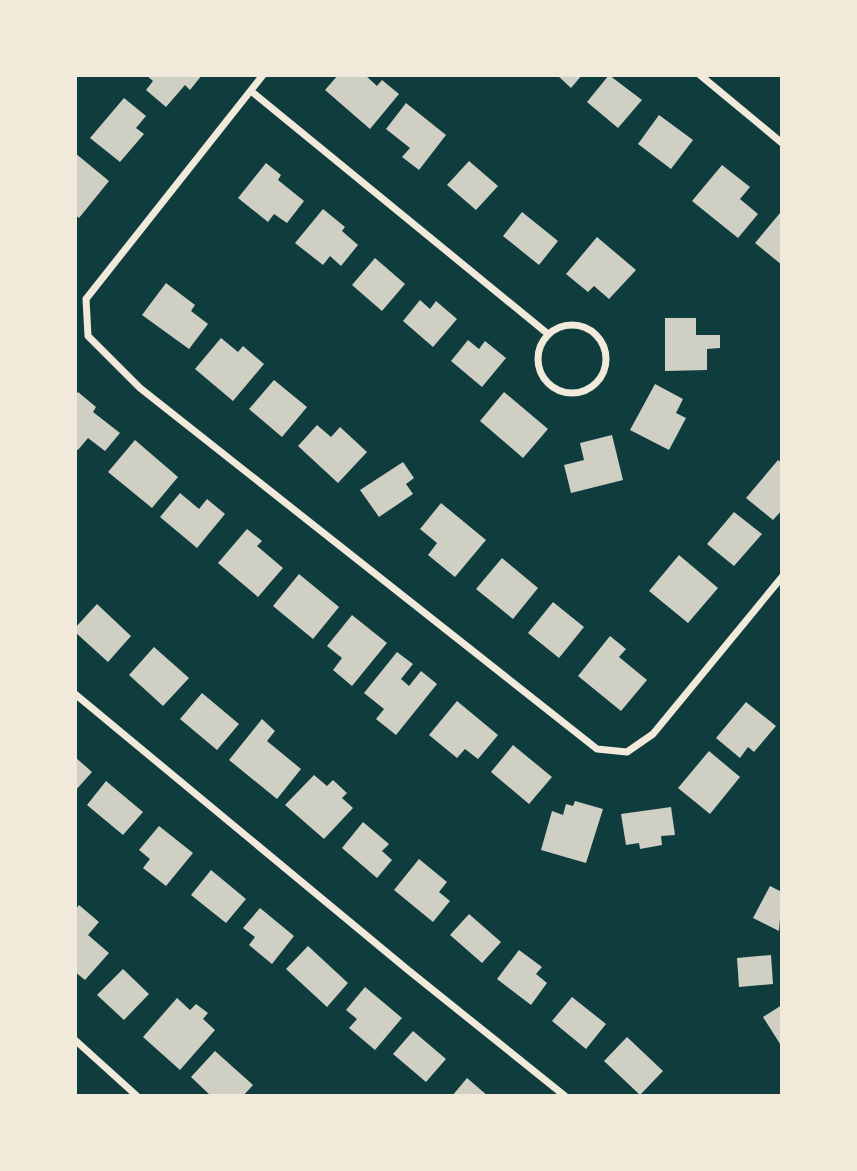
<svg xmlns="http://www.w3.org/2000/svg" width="857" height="1171" font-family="'Crimson Pro',serif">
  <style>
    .building { fill: #cfcfc3 }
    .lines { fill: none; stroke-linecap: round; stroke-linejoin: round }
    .minor { stroke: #f1e9da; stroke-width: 7 }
  </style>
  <rect width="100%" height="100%" fill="#0f3d3e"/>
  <path class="building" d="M 146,75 L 202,75 L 190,90 L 185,85 L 166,107 L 146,90 L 153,81 Z
    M 338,75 L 365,75 L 377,86 L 382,80 L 399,94 L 370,129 L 325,90 Z
    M 557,75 L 582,75 L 571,88 Z
    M 609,75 L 642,100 L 618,128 L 587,102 Z
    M 124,98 L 146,116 L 136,128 L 144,134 L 120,162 L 90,138 Z
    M 406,103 L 446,135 L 419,170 L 402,157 L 410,148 L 386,129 Z
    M 659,115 L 693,140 L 671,169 L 638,144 Z
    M 75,153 L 109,181 L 79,218 L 75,215 Z
    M 469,161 L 498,186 L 476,210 L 447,185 Z
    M 266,163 L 281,175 L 278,180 L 304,201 L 287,223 L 274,214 L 268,222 L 238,198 Z
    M 722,165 L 750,187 L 740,199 L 758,214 L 738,238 L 692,201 Z
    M 323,209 L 345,227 L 342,231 L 358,245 L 341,266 L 330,256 L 323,265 L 295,243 Z
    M 522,212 L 558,241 L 539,265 L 503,236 Z
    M 780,213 L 782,214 L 782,265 L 755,243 Z
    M 597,237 L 636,270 L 609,299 L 594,286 L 588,292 L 566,274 Z
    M 375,258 L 405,284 L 382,311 L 352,285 Z
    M 166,283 L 195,305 L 191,311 L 208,324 L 189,349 L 142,315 Z
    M 420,300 L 430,309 L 436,301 L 457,319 L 433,347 L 403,321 Z
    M 665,318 L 696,318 L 696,335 L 720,335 L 720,348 L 707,349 L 707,370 L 665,371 Z
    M 221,338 L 238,352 L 243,346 L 264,364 L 233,401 L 195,369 Z
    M 468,340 L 479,349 L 485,341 L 506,358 L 482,387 L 451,361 Z
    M 274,380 L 307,407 L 282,437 L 249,409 Z
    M 655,384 L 683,399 L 676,413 L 686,418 L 669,450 L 630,430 Z
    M 78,392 L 96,407 L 93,412 L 120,433 L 105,451 L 88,438 L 78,450 L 75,448 L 75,396 Z
    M 504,392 L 548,429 L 523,458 L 480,421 Z
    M 317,425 L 331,437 L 340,427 L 367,452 L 338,483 L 298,446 Z
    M 612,435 L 623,480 L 571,493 L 564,465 L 584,460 L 580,443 Z
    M 135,440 L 178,477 L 152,508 L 108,472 Z
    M 778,460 L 782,463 L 782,510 L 773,520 L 746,498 Z
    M 403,462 L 414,478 L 406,484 L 413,494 L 379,517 L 360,490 Z
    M 180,493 L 199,509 L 207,499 L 225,514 L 197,548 L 160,517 Z
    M 441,503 L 486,540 L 455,577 L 428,555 L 437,543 L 420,529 Z
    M 734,512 L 762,534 L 734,566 L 707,544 Z
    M 247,529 L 262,541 L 257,546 L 283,568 L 258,597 L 218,563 Z
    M 679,555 L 718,588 L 688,623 L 649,591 Z
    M 502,558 L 538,588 L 513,619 L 476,589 Z
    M 299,574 L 339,607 L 313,639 L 273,606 Z
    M 553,602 L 584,627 L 559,658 L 528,633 Z
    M 97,604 L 131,636 L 108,662 L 75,632 L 75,628 Z
    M 352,615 L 387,643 L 352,686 L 333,670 L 342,658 L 327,646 Z
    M 610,636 L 626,649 L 619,657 L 647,680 L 621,711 L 578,676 Z
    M 154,647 L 189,678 L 163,706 L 129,675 Z
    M 397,652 L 413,664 L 401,679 L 409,686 L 421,671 L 437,684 L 396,735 L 376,719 L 384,709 L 364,693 Z
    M 202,693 L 239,724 L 217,750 L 180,719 Z
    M 457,701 L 498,735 L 478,759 L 465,749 L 457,758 L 429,735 Z
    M 746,702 L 776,726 L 754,752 L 748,747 L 740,758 L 716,738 Z
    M 262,719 L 275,731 L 267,741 L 301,769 L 277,799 L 229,760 Z
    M 513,745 L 552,777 L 529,804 L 491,772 Z
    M 709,751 L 740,777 L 710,814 L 678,788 Z
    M 75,757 L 92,772 L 75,791 Z
    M 314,775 L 327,786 L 333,780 L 347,793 L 342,798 L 353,808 L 324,839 L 285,805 Z
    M 106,781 L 143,812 L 123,835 L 87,805 Z
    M 575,801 L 603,809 L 586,863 L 541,850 L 552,811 L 563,815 L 566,804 L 573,806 Z
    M 671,807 L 675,835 L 661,836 L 662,845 L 640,849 L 639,843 L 626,845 L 621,814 Z
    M 363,822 L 389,844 L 382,851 L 392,860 L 377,878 L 342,848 Z
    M 159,826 L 193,853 L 166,886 L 143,868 L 150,859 L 139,850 Z
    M 419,859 L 447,882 L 439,892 L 450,901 L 433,922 L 394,890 Z
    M 211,870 L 246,899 L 226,923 L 191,895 Z
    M 770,886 L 782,892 L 779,931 L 753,918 Z
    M 79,905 L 99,922 L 88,935 L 109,953 L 85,980 L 75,972 L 75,910 Z
    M 260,908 L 294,936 L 272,964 L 249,945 L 255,937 L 243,928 Z
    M 469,914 L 501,942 L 482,963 L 450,935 Z
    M 308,946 L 348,983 L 327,1007 L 286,969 Z
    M 519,950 L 542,967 L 536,974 L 547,983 L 531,1005 L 497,979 Z
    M 771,955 L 773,984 L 739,987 L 737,958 Z
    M 123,969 L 149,994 L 124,1020 L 97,995 Z
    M 365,987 L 402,1018 L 375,1050 L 349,1028 L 357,1019 L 346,1010 Z
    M 572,997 L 606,1024 L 586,1049 L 552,1021 Z
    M 177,998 L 190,1010 L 196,1004 L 208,1013 L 203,1019 L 215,1030 L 180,1070 L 143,1037 Z
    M 782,1005 L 782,1047 L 763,1017 Z
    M 413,1031 L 446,1059 L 426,1082 L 393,1054 Z
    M 627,1037 L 663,1071 L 640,1095 L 604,1061 Z
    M 215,1051 L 253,1085 L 243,1096 L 211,1096 L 191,1077 Z
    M 467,1078 L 488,1096 L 452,1096 Z"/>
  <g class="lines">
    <path class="minor" d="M 263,75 L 86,299 L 88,336 L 140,388 L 597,749 L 627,752 L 653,734 L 782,577
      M 700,75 L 782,143
      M 251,91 L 548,334
      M538 359a34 34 0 1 1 68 0a34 34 0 1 1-68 0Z
      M 75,694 L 408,970 L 565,1096
      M 75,1040 L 137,1096"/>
  </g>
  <rect width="857" height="1171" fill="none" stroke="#f1e9da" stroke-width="154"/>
</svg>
